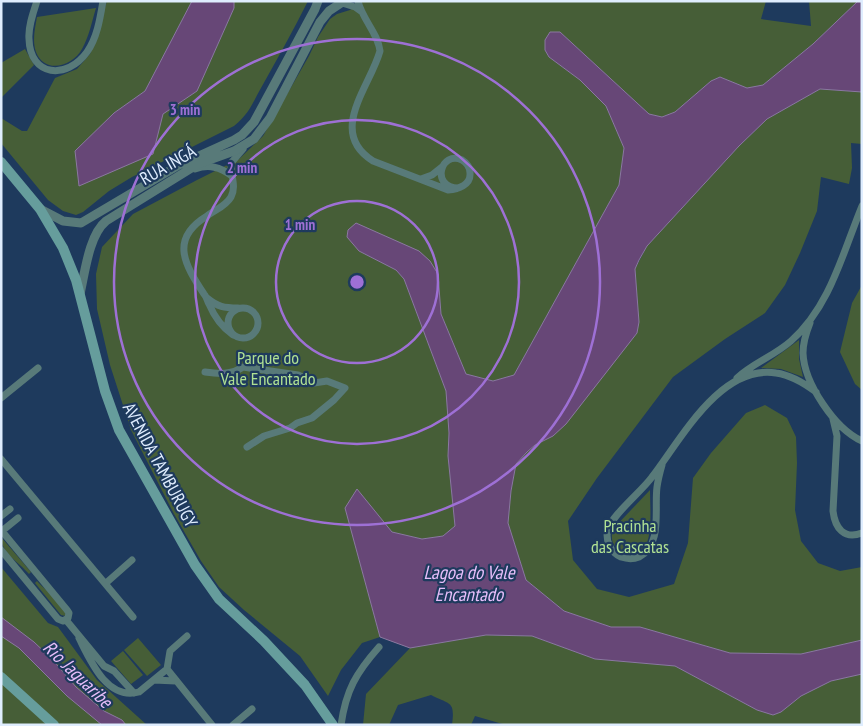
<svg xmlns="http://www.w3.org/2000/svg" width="863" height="726" font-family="'PT Sans Narrow',sans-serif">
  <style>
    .green { fill: #465e37 }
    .water { fill: #674777; stroke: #8b79a0 }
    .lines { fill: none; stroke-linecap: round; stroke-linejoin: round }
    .minor { stroke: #587a79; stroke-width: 7 }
    .tertiary { stroke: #587a79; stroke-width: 9 }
    .secondary { stroke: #669d9c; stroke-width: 10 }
    .ring { fill: none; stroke: #9e70d5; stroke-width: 2.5 }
    .labels { text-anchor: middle; stroke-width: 4.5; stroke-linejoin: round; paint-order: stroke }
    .street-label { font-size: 18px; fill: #dfedfe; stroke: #1e3a5d }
    .park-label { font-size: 18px; fill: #b0e193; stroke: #1e3a5d }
    .water-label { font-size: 19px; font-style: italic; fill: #e7befa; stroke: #1e3a5d }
    .centre { fill: #9e70d5; stroke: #1e3a5d; stroke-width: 2.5 }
    .ring-label { font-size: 15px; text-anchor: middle; font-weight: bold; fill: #9e70d5; stroke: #1e3a5d; stroke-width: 4.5; stroke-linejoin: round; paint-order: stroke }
  </style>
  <rect width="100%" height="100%" fill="#1e3a5d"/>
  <path class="green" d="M 107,1 L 192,1 L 145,91 L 114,113 L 76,151 L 79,185 L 153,153 L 163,114 L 197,91 L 234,8 L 234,1 L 308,1 C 293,31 277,59 261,88 C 252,104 249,114 234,126 L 132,177 L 109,191 L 83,212 L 76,215 L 63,211 L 48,200 L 1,143 L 1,118 L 22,131 L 27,131 L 55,78 L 77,69 L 90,54 Z
    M 361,1 L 766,1 L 761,19 L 811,26 L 809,1 L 858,1 L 813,44 L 763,85 L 747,88 L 720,77 L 711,81 L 675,112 L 662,117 L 649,114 L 560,32 L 550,32 L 545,41 L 545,50 L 549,57 L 580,80 L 606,106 L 624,148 L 619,185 L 514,375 L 493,381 L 466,374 L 441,314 L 438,274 L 359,251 L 396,270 L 404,279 L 446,391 L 449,433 L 448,456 L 455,526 L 443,536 L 422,539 L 392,532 L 357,490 L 346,508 L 380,637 L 362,643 L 341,670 L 328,696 L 300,656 L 244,610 L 219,587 L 201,561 L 174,514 L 131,430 L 110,365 L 97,309 L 96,274 L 102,247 L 133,214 L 197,180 L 239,159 L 263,136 L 309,56 L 318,37 L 330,19 L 337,14 L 350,10 Z
    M 96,8 C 92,21 89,37 82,49 C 73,66 45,75 36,52 C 32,41 35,28 37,17 Z
    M 25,49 L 34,65 L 1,98 L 1,63 Z
    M 820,89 L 862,92 L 862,144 L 851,143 L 852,168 L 849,184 L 821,177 L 817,211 L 800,253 L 785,285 L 765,313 L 725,339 L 673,377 L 597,478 L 568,521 L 573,560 L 597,589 L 629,597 L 674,584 L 688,543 L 693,478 L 711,453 L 746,413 L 765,405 L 787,418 L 796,437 L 797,463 L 795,510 L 801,541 L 818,563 L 840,571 L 862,567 L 862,640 L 801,654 L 730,653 L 640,627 L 611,627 L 564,611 L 526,580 L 508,523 L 511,491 L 516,464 L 527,452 L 535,445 L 553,436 L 637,333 L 639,322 L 635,269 L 647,246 L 739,146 L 767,119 Z
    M 862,285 L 862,390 L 855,384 L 840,352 L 852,303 Z
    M 799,340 L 799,359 L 803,377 L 781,369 L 761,368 Z
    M 650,490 C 650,503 653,538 644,548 C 636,558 620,556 614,545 C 611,540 612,535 612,530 Z
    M 1,537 L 31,572 L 29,574 C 20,563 1,553 1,537 Z
    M 1,567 L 48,623 L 58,627 L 97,680 L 147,725 L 1,725 Z
    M 37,581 C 46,592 65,601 66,616 L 61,615 L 35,583 Z
    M 486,635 L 532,636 L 595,659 L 675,666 L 757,710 L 773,715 L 781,712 L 801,696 L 831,681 L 862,674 L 862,725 L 506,725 L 475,716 L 471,725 L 452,725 C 455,701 451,705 431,695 L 398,705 L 389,725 L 363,725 L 366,694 L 410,648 Z
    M 138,638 L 161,665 L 147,676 L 124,650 Z
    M 123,651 L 143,675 L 131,684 L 111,661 Z"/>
  <path class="water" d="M 192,1 L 234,1 L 234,8 L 197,91 L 163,114 L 153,154 L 79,186 L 75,151 L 114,113 L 145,91 Z
    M 858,1 L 862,1 L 862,92 L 820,89 L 767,119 L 739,146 L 647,246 L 639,260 L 635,269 L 639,322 L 637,333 L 566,424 L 553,436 L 535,445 L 527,452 L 516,464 L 511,491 L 508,523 L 526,580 L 564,611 L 611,627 L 640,627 L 730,653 L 801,654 L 862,640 L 862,674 L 831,681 L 801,696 L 781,712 L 773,715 L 757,710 L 675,666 L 595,659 L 532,636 L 486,635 L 410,648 L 380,637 L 345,508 L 357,489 L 392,532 L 422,539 L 443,536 L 455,526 L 448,456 L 449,433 L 446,391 L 404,279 L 396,270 L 359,251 L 347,237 L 348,230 L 356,223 L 419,251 L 430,261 L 438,274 L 441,314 L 466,374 L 493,381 L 514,375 L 619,185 L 624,148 L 606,106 L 580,80 L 549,57 L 545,50 L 545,40 L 550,32 L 560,32 L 649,114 L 662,117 L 675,112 L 711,81 L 720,77 L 747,88 L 763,85 L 813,44 Z
    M 1,617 L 34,642 L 52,659 L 76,687 L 104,711 L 122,720 L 126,725 L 102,725 L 67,696 L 19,648 L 1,636 Z"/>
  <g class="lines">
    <path class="minor" d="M 37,1 C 33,13 28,27 29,39 C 30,77 67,80 87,52 C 97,38 100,19 103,1
      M 358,1 C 362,19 378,33 380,51 C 370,87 327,132 373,161 L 448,190 C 458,189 471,185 470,173 C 470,168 467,163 462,160 C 441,150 430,187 458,188
      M 342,3 L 355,7 L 362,12
      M 195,169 C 209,164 220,167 232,176
      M 421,179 L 432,175 L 442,167
      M 207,298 C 218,307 224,308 238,308
      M228 323a15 15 0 1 1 30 0a15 15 0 1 1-30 0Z
      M 810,323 C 806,333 803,343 803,353 C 804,383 835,429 862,441
      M 233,335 C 223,328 214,316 209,304 C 207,301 207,297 204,294 C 185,265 169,239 207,216 C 215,210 226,206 231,197 C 237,186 230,174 231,163 L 243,149
      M 205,372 C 219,374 231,375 243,367 L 298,375 L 314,383 L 327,381 L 345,388 L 334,400 L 312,418 L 297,423 L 290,428 L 264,436 L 247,447
      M 737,378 C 753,363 774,356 791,341 C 830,307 843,252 862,206
      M 1,398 L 38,368
      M 833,419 L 837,436 L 833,511 C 835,528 844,540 862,533
      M 1,459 L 133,617
      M 662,465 C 660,472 658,480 657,487 C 654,509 663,545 639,557 C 634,559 627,559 621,557 C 610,552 605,540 608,529 C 613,514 642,491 652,477 C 680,441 720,364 776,373 C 791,375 804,383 816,392
      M 1,516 L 10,509
      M 1,530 L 67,610 L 69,613 L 68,618 L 63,621 L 58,619 L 1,550
      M 2,531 L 18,518
      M 106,583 L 132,560
      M 66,620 L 104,666 L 114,671 L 134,693
      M 79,638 C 90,660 107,701 139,692 L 167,669 L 170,651 L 187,636
      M 167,669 L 212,725
      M 154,680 L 176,681
      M 233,725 L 252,709
      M 341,725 C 346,690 356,673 379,647"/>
    <path class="tertiary" d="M 40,209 L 63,221 L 81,223 L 179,165 L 234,140 L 242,135 L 254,122 L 315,9 L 318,1
      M 80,294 C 85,272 89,235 106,221 L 198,164 L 234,151 L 254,139 L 270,118 L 320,22 L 329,11 L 341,3"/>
    <path class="secondary" d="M 1,162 L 40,209 L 63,248 L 76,280 L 105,391 L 119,430 L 195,565 L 219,599 L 264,641 L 305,685 L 333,725
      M 1,677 L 54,725"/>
  </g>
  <g class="ring">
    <circle cx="357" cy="282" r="81"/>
    <circle cx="357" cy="282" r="162"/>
    <circle cx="357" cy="282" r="243"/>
  </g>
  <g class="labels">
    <g class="street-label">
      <text transform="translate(168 165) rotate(-30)" y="6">RUA INGÁ</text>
      <text transform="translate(160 465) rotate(62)" y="6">AVENIDA TAMBURUGY</text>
    </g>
    <g class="park-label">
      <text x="268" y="364">Parque do<tspan x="268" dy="21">Vale Encantado</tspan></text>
      <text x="630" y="532">Pracinha<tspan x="630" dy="21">das Cascatas</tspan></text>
    </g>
    <g class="water-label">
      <text x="469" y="579">Lagoa do Vale<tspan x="469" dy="22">Encantado</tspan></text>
      <text transform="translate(78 674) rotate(44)" y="7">Rio Jaguaribe</text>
    </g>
  </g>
  <circle cx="357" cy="282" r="8" class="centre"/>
  <g class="ring-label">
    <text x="185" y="115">3 min</text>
    <text x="242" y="173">2 min</text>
    <text x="300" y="230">1 min</text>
  </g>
  <rect width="863" height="726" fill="none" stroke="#dfedfe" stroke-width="5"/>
</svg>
